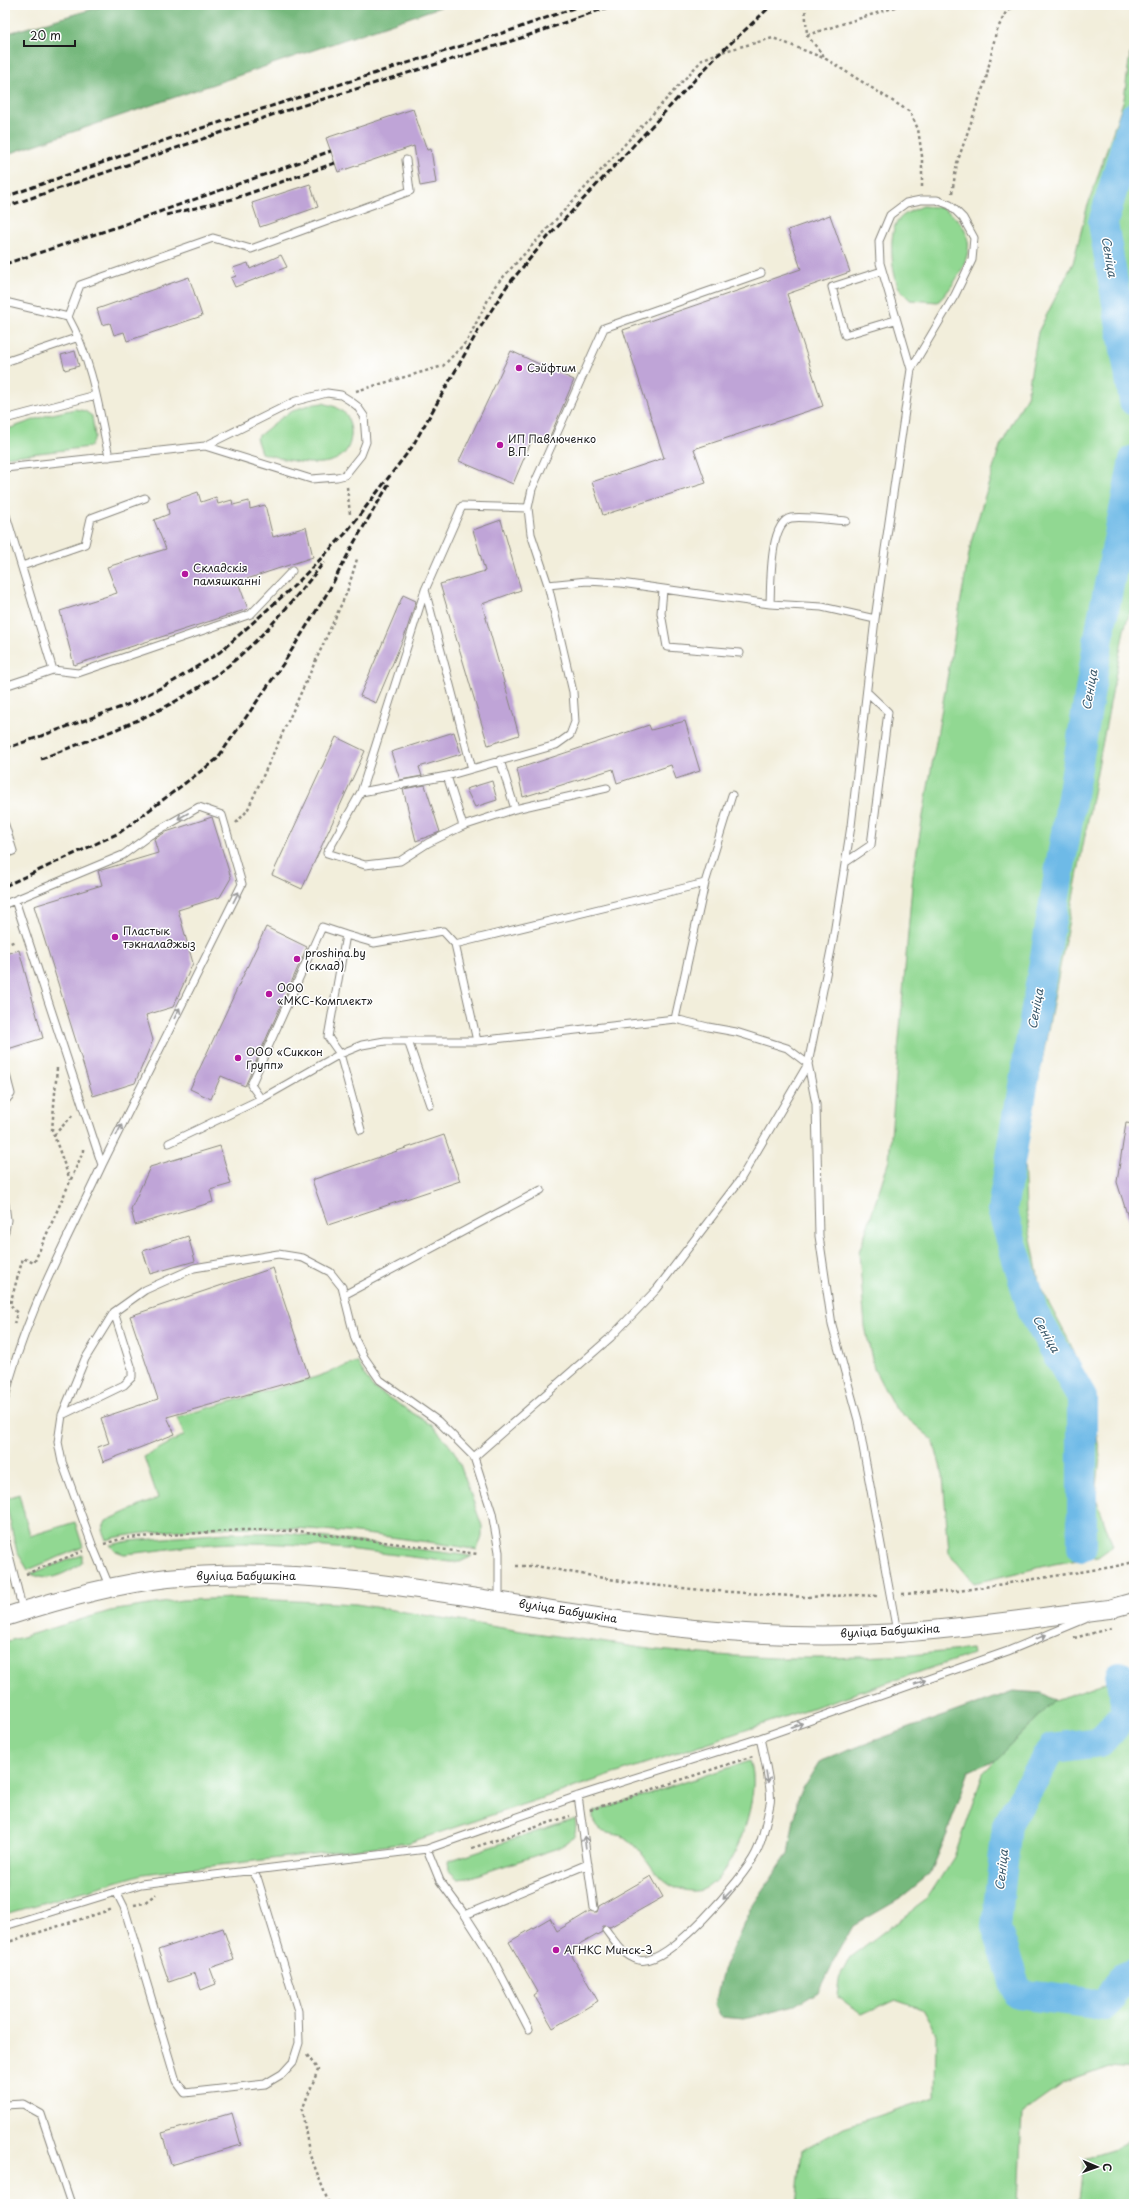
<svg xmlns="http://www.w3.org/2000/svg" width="1139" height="2209" font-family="'Playpen Sans',sans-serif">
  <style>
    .green { fill: #91d892; stroke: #567a57 }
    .forest { fill: #74b87c; stroke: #486a4c }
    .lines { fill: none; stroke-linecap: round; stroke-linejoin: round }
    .river { stroke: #6ebae7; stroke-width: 30 }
    .building { fill: #bfa4d7 }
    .service-casing { stroke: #87857c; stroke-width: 9 }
    .tertiary-casing { stroke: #87857c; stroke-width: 20 }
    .path { stroke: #87857c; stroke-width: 2.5; stroke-dasharray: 3 3; stroke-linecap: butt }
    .service { stroke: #fff; stroke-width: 7 }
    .tertiary { stroke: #fff; stroke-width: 18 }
    .rail { stroke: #1c1c1c; stroke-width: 3; stroke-dasharray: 6 3; stroke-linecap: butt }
    .oneway { stroke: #999 }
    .poi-dot { fill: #b5179e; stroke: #fff; stroke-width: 1.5 }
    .labels { text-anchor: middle; stroke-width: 3; stroke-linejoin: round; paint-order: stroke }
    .poi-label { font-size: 11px; fill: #1c1c1c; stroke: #fff; text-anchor: start }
    .street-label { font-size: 11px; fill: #1c1c1c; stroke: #fff }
    .water-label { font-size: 12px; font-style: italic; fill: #3d5b6d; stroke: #fff }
  </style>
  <rect width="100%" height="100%" fill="#fff"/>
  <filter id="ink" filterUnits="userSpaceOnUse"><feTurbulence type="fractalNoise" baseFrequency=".025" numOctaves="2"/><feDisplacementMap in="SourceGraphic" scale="8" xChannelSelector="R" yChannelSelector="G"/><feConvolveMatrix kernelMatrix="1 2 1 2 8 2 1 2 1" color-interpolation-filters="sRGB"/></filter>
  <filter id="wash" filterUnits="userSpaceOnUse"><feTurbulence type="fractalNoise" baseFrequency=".012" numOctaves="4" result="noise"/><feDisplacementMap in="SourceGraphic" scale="16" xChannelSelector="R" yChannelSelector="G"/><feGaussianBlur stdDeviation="0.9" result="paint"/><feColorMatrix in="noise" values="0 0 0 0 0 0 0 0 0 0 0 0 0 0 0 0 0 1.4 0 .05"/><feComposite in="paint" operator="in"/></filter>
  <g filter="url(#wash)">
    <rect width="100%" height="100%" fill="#f2eedb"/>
    <path class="green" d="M 1134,50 L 1134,599 L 1124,630 L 1024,1156 L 1026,1211 L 1040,1287 L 1068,1339 L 1089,1386 L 1100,1456 L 1096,1498 L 1113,1546 L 1098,1557 L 1054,1564 L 974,1583 L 949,1553 L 943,1476 L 933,1440 L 894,1407 L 874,1369 L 865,1326 L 859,1253 L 889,1160 L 913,873 L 971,542 L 1000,446 L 1027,396 L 1038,332 L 1073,263 L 1087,208 L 1124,99 L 1130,54 Z
      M 923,206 C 929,207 936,206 941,208 C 959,216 973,235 967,255 C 963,272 950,290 938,302 L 910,300 C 906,296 901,291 898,286 C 892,272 888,235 897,222 C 903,213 914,210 923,206 Z
      M 323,403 L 336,407 L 347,415 C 349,422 352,430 351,436 C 347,479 287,460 261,453 L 256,438 C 280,419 291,406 323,403 Z
      M 75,409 L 85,411 L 92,416 L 95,437 L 90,447 L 5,457 L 5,430 L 48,415 Z
      M 357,1362 L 372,1387 L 433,1426 L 450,1445 L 457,1456 L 482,1526 L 482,1536 L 477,1550 C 448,1544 419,1541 390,1537 C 319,1528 256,1524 184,1530 C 158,1532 131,1533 106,1540 L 102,1530 L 106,1521 L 158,1498 L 144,1457 L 184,1435 L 177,1417 L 316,1377 Z
      M 19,1494 L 30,1536 L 75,1522 L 83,1547 L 28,1570 L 17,1552 L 5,1499 Z
      M 226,1533 L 287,1533 L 472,1556 L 460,1562 L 450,1562 C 381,1553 313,1543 244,1543 C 204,1542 164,1551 124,1554 L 116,1551 L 110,1545 L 129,1541 Z
      M 82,1555 L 82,1562 C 74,1569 57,1578 46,1578 C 41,1578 35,1575 30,1574 Z
      M 235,1598 L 356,1604 L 521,1631 L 657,1650 L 715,1655 L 775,1658 L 829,1658 L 911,1655 L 972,1649 L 973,1654 L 408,1843 L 143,1874 L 5,1914 L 5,1642 L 110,1611 L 182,1600 Z
      M 1109,1681 L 1134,1691 L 1134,2069 L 1109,2067 L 1064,2083 L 1022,2113 L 1018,2204 L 796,2204 L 802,2150 L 844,2127 L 935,2097 L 936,2034 L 922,2009 L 895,2000 L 862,2015 L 837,1996 L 839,1979 L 850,1957 L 926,1900 L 954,1857 L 983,1773 L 1055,1700 Z
      M 750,1761 C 763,1791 735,1877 702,1890 C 695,1892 687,1891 681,1889 C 655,1883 648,1855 629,1840 C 615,1829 592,1840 593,1812 Z
      M 575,1819 C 578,1836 572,1840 558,1848 L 468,1878 L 458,1879 L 449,1871 L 448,1861 Z
      M 1134,2136 L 1134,2204 L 1083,2204 L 1079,2198 L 1084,2159 L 1116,2149 Z"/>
    <path class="forest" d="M 107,5 L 446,5 L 5,155 L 5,34 Z
      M 1013,1691 L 1042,1693 L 1055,1700 L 996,1760 L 969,1771 L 947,1834 L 930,1874 L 898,1900 L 853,1926 L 831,1965 L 818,1992 L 795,2006 L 744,2019 L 721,2017 L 715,2004 L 723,1970 L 753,1905 L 788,1854 L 798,1796 L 819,1762 L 865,1744 Z"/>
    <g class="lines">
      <path class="river" d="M 1134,117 L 1103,223 L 1134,401
        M 1082,1547 L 1082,1397 L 1033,1312 L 1002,1210 L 1102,620 L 1134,460
        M 1120,1676 L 1127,1713 L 1101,1742 L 1052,1748 L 1007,1825 L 996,1926 L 1018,1994 L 1105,2005 L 1123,1977 L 1134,1973"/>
    </g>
    <g id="blocks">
      <path class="building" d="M 413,109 L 427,150 L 431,149 L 436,183 L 420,186 L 414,146 L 338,172 L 326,138 Z
        M 310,184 L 318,207 L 260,227 L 252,203 Z
        M 830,215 L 850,272 L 787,294 L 823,406 L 694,449 L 706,483 L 603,515 L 592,482 L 664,458 L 623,330 L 801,269 L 788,230 Z
        M 281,255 L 287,267 L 235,287 L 231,278 L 236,276 L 233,268 L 248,263 L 250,269 Z
        M 189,277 L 202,316 L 127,341 L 124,332 L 114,335 L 110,323 L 102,325 L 97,309 Z
        M 75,351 L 79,366 L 65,370 L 61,355 Z
        M 511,351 L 574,380 L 548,441 L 534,435 L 513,484 L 459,461 Z
        M 198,492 L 201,502 L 216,497 L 218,504 L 232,500 L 233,505 L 249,501 L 250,509 L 265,505 L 273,537 L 306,527 L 313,557 L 238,582 L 248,609 L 74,665 L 60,611 L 117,593 L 107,567 L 166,549 L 154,520 L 169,514 L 167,503 Z
        M 501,520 L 521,590 L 482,604 L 519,735 L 488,745 L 440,584 L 485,571 L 473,530 Z
        M 403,595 L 416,601 L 406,632 L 376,703 L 360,696 Z
        M 685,721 L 700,771 L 676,779 L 671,765 L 617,783 L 613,769 L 523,797 L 517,769 L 649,725 L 651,730 Z
        M 454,732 L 461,754 L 419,767 L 422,776 L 400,780 L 391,752 Z
        M 336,737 L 365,751 L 302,889 L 272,875 Z
        M 492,781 L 497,800 L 475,807 L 466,789 Z
        M 425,785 L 440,832 L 416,841 L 403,789 Z
        M 212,817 L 231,878 L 220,897 L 178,910 L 193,963 L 173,1007 L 146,1015 L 153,1040 L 135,1083 L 93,1096 L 34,906 L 102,885 L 98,871 L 158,853 L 154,839 L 166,832 Z
        M 266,927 L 307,947 L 245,1086 L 221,1076 L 211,1099 L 190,1089 Z
        M 19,950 L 43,1038 L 8,1049 L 5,1038 L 5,954 Z
        M 1126,1123 L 1134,1124 L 1134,1226 L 1131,1227 L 1117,1182 Z
        M 444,1135 L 460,1181 L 328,1225 L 312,1180 Z
        M 220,1146 L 231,1184 L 210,1190 L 213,1202 L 135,1225 L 131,1209 L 150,1167 Z
        M 188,1236 L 195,1261 L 150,1274 L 143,1251 Z
        M 273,1268 L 309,1377 L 167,1417 L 175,1434 L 103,1462 L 98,1447 L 109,1443 L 101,1418 L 158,1399 L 130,1316 Z
        M 651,1876 L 663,1897 L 610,1927 L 603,1926 L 602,1932 L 569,1951 L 598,2001 L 553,2028 L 534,1995 L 538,1992 L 509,1942 L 550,1918 L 557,1931 L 590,1911 L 597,1912 L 599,1906 Z
        M 223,1928 L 234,1960 L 210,1968 L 216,1984 L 201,1990 L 195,1973 L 169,1982 L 158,1950 Z
        M 232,2113 L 241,2145 L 171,2165 L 162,2133 Z"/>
    </g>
  </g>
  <g filter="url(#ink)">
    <use href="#blocks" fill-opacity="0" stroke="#87857c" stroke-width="1"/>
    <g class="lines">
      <g class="service-casing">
        <path id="service" d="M 882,271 L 832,287 L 845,335 L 895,320
          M 5,302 L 68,317
          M 5,362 L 79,337
          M 5,419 L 96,395
          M 109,457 C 99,409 92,360 68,317 L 80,285 L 213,238 L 251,249 L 410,191 L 406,160
          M 5,468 L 205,446 L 296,401 L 327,393 L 341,395 L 349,400 L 357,406 L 364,416 L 366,442 L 361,455 L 345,475 L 337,477 L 311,479 L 205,446
          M 5,512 L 53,670 L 5,686
          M 22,566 L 85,544 L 91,518 L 145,498
          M 548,585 L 587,581 L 621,583 L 770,604 L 822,607 L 875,619
          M 425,590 L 361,792 L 327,853 L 365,865 L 400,861 L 428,843 L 463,826
          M 663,590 L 661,613 L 667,647 L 740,653
          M 770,604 C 771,586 769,522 791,518 C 803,516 832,520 846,521
          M 53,670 L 78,673 L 251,614 L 292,571
          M 472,769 L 425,590 L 462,506 L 528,508
          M 447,776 L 463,826 L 515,809 L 500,760
          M 361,792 L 447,776 L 556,745 L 570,735 L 575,722 L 573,692 L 548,585 L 531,534 L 528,508 L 532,489 L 604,328 L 761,273
          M 515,809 L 607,788
          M 5,825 L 13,851 L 5,854
          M 846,862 L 871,845 L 888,712 L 867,692
          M 705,883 L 732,795
          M 15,900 L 123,855 L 150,835 L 199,807 L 222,815 L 242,884 L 102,1165
          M 5,904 L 15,900 L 102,1165 C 67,1240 24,1316 5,1398
          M 346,935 L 374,943 L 443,931 L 455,944 L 477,1041
          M 455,944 L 705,883 L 675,1019
          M 408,1041 L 430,1105
          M 5,1071 L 11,1094 L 5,1101
          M 261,1099 L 251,1085 L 322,927 L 346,935 L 328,1037 L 340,1054 L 361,1130
          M 169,1143 L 261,1099 L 340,1054 L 362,1045 L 385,1041 L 477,1041 L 675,1019 L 708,1027 L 736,1032 L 787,1048 L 808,1064 L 740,1180 L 657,1289 L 611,1337 L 474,1457
          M 5,1204 L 7,1220 L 5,1231
          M 344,1295 L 541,1190
          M 62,1415 L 124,1385 L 132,1377 L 132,1369 L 114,1312
          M 5,1539 L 23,1611
          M 110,1588 L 93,1547 L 62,1462 L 58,1442 L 62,1415 L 85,1359 L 114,1312 L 145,1290 L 194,1268 L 278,1254 L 303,1258 L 330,1272 L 342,1287 L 355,1339 L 364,1357 L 380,1380 L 438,1421 L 474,1457 L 492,1513 L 499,1552 L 499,1601
          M 897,1632 L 858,1420 L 832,1325 L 819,1236 L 816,1104 L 808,1064 L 833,940 L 851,826 L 875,619 L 911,369 L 955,295 L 972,260 L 974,238 L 963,218 L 950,205 L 937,200 L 921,200 L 906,203 L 890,215 L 879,241 L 880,263 L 911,369
          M 578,1796 L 594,1908
          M 427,1849 L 440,1881 L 465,1915 L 490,1954 L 529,2029
          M 117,1893 L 124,1907 L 176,2081 L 185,2093 L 265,2084 L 282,2074 L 293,2062 L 299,2043 L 298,2011 L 258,1880 L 252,1870
          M 465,1915 L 588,1864
          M 5,1926 L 141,1884 L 427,1849 L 578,1796 L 760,1738 L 1008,1651 L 1085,1619
          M 606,1930 C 615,1942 623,1956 639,1960 C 667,1968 744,1878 756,1853 C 763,1839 767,1819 770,1804 C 773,1792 763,1752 760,1738
          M 5,2105 L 23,2104 L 41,2114 L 71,2204"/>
      </g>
      <g class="tertiary-casing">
        <path id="tertiary" d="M 5,1617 C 57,1600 114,1584 168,1578 C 339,1561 506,1609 674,1627 C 747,1635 824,1638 898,1633 C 968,1628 1039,1617 1109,1609 L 1134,1602"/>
      </g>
      <path class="path" d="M 805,5 L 807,35 L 826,59 L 910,112 L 918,129 L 922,156 L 922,189
        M 807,35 L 902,5
        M 952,193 L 957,163 L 986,79 L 996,32 L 1006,12 L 1016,5
        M 356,391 L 443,366 L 467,341 L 495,286 L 703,59 L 721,52 L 773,38 L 826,59
        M 347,487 L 350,514
        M 236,823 L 247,811 L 347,592 L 357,559
        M 5,945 L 16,941
        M 57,1068 L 52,1130 L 70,1180
        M 54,1135 L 73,1115
        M 14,1324 L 17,1313 L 10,1304 L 23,1258 L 34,1263 L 83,1152 L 83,1149
        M 104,1544 L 124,1538 L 243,1530 L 298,1531 L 478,1554
        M 516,1566 L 536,1566 L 632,1583 L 702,1590 L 805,1597 L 854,1595 L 879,1596
        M 26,1574 L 83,1551
        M 902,1594 L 958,1591 L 1112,1567 L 1134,1562
        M 1074,1638 L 1112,1628
        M 590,1810 L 753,1756
        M 472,1848 L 570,1816
        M 134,1905 L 144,1903 L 156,1894
        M 5,1943 L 113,1909
        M 307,2055 L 318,2070 L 302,2110 L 309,2152 L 329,2204"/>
      <use href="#service" class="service"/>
      <use href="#tertiary" class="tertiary"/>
      <path class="rail" d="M 5,197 L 183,134 L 515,29 L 582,5
        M 5,207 L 275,114 L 521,38 L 614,5
        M 166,215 L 233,199 L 335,163
        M 5,264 L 114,228 L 331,151
        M 5,749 L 127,705 L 174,681 L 220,652 L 294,586 L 345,534 L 412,447 L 478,331 L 507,286 L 548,237 L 718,55 L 772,5
        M 41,759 C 93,738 148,720 196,689 C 247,657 287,609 324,562
        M 5,886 L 119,833 L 217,759 L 283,664 L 328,592 L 355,541 L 389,484"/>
    </g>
    <defs><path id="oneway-shaft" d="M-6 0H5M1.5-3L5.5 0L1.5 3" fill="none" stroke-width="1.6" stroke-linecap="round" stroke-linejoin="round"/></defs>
    <g class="oneway">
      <use href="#oneway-shaft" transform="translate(183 816) rotate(150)"/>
      <use href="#oneway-shaft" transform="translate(236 897) rotate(-63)"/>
      <use href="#oneway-shaft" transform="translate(177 1013) rotate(-63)"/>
      <use href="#oneway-shaft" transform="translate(119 1130) rotate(-63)"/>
      <use href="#oneway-shaft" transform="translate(1041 1637) rotate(-23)"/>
      <use href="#oneway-shaft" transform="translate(920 1682) rotate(-19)"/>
      <use href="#oneway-shaft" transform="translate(797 1725) rotate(-19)"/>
      <use href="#oneway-shaft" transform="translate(767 1777) rotate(81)"/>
      <use href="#oneway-shaft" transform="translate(585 1842) rotate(-98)"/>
      <use href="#oneway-shaft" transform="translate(727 1895) rotate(134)"/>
    </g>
  </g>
  <g class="poi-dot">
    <circle cx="519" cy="368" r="4"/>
    <circle cx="500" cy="445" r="4"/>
    <circle cx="185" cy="574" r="4"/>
    <circle cx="115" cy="937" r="4"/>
    <circle cx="297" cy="959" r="4"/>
    <circle cx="269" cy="994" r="4"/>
    <circle cx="238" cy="1058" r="4"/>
    <circle cx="556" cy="1950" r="4"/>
  </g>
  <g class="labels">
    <g class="poi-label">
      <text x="527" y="372">Сэйфтим</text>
      <text x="508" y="443">ИП Павлюченко<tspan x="508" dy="13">В.П.</tspan></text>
      <text x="193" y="572">Складскія<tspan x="193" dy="13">памяшканні</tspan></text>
      <text x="123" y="935">Пластык<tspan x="123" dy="13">тэкналаджыз</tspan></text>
      <text x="305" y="957">рroshina.by<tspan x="305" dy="13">(склад)</tspan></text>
      <text x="277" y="992">ООО<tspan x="277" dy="13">«МКС-Комплект»</tspan></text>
      <text x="246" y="1056">ООО «Сиккон<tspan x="246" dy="13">Групп»</tspan></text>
      <text x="564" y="1954">АГНКС Минск-3</text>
    </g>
    <g class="street-label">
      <text x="246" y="1580">вуліца Бабушкіна</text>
      <text transform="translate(568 1611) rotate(9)" y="4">вуліца Бабушкіна</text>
      <text transform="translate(890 1631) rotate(-3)" y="4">вуліца Бабушкіна</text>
    </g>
    <g class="water-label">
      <text transform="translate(1109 257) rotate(80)" y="4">Сеніца</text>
      <text transform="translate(1090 690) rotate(-80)" y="4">Сеніца</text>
      <text transform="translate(1036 1009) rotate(-80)" y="4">Сеніца</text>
      <text transform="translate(1046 1334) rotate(60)" y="4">Сеніца</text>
      <text transform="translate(1002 1870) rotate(-84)" y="4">Сеніца</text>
    </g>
  </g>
  <rect width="1139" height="2209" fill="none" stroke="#fff" stroke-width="20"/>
  <g transform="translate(1097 2167) rotate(92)" stroke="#ffffff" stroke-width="3" paint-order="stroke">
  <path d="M0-3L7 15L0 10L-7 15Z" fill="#1c1c1c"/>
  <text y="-6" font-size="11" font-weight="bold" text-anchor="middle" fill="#1c1c1c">С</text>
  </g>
  <path d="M24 40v6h51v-6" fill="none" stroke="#1c1c1c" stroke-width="2"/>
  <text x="30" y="40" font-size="12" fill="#1c1c1c" stroke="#ffffff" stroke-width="3" paint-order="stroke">20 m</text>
</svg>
